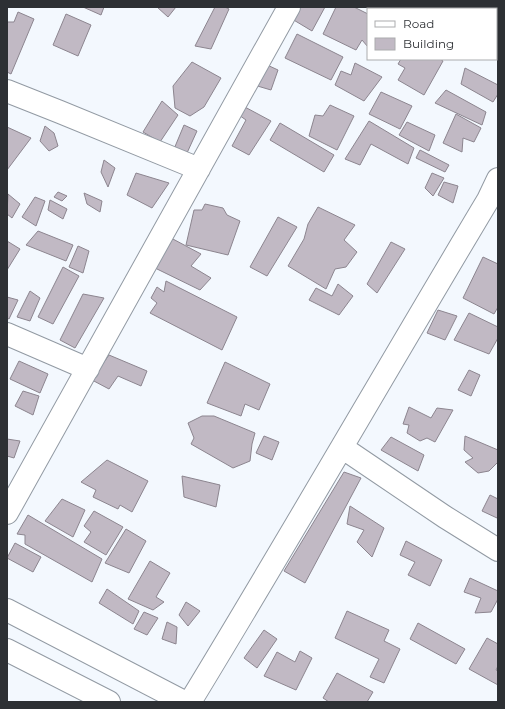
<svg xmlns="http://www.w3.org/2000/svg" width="505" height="709" font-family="Montserrat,sans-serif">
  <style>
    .building { fill: #c1b9c4; stroke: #8c858f }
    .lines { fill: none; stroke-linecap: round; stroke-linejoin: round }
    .minor-casing { stroke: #929aa3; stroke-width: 24 }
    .minor { stroke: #fff; stroke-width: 22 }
  </style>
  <rect width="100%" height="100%" fill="#f3f8fe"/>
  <path class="building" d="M 83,7 L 104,7 L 101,15 Z
    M 157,7 L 176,7 L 168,17 Z
    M 215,7 L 225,7 L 229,9 L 211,49 L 195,46 Z
    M 299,7 L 325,7 L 312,31 L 292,19 Z
    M 336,7 L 354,7 L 368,14 L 368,47 L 362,40 L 356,50 L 323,34 Z
    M 384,7 L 418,7 L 417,9 L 388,9 Z
    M 473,7 L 498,7 L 498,28 L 496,27 L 496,9 L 471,9 Z
    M 18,12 L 34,19 L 11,74 L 7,72 L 7,22 L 14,22 Z
    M 66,14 L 91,25 L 78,56 L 53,45 Z
    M 297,34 L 343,57 L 331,80 L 285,58 Z
    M 401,59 L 440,59 L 443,61 L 424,95 L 398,80 L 405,68 L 398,64 Z
    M 192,62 L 221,78 L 204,107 L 190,116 L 175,108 L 173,86 Z
    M 355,63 L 382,77 L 364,101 L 335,85 L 341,71 L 351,75 Z
    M 265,64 L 278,70 L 271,90 L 254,85 Z
    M 465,68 L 498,85 L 498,94 L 493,102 L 461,84 Z
    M 446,90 L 486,112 L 482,125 L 435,103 Z
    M 381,92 L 412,106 L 400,129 L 369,114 Z
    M 162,101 L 178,115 L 160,142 L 143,132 Z
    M 330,105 L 354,116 L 337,150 L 309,136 L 315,115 L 323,116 Z
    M 243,106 L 271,121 L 249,155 L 232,146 L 246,120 L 236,113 Z
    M 456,114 L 481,128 L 474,142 L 463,138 L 462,152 L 443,143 Z
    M 369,121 L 414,148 L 408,164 L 371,144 L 360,165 L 345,159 Z
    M 407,122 L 435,135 L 429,151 L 399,135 Z
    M 280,123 L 334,155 L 324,172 L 270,140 Z
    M 184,125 L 197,131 L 187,153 L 174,149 Z
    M 45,126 L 54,133 L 58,146 L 49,151 L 40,141 Z
    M 7,127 L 31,138 L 7,170 Z
    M 420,150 L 449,165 L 445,172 L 416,158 Z
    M 104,160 L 115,168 L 108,187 L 101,172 Z
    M 136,173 L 169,183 L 152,208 L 127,195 Z
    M 432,173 L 444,178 L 433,196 L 425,188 Z
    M 444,182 L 458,186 L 453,203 L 438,195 Z
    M 58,192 L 67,196 L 62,201 L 54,197 Z
    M 84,193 L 102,201 L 100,212 L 87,204 Z
    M 8,194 L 20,204 L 12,218 L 7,214 Z
    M 35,197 L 45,201 L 36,226 L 22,217 Z
    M 50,200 L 67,209 L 63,219 L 48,210 Z
    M 205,204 L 223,208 L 227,215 L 240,221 L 228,255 L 186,245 L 194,210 L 202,210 Z
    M 318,207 L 355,225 L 344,240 L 357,252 L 346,267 L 335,269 L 326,289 L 288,266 L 304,239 L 308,224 Z
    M 278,217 L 297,227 L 267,276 L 250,267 Z
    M 38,231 L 73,245 L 66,261 L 26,245 Z
    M 171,238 L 201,254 L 191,266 L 211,278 L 200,290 L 155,268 Z
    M 7,241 L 20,249 L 7,270 Z
    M 391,242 L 405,249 L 377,293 L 367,284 Z
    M 78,246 L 89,251 L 83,273 L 69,267 Z
    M 483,257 L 498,264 L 498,307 L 494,314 L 463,298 Z
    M 63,267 L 79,276 L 53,324 L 38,317 Z
    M 166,281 L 237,317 L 222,350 L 150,313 L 157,303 L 151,298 L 157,287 L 164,292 Z
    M 338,284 L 353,296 L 339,315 L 309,300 L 316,288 L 332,296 Z
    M 30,291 L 40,298 L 30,321 L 17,317 Z
    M 83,294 L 104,298 L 75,348 L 60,340 Z
    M 7,297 L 18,300 L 9,319 L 7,318 Z
    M 438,310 L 457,316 L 445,340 L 427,333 Z
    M 469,313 L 498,327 L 498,338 L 489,354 L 454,340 Z
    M 109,355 L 147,371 L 141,386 L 118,376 L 109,389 L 92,380 L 92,369 L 102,365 Z
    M 19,361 L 48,374 L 40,393 L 10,379 Z
    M 225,362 L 270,384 L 259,410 L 245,404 L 241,416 L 207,403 Z
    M 469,370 L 480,375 L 471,396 L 458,390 Z
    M 23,391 L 39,396 L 33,415 L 15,406 Z
    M 409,407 L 431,418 L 437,408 L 453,410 L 435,442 L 427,438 L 420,441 L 407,433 L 409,425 L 403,424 Z
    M 202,416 L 214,416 L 255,433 L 252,444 L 250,461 L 233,468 L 191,444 L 194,438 L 188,423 Z
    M 264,436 L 279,442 L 272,460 L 256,453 Z
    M 465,436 L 498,450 L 498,462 L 489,471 L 478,473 L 465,462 L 473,458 L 464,450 Z
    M 391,437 L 424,455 L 418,471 L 381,450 Z
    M 7,439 L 20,441 L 14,458 L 7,456 Z
    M 107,460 L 148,481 L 132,512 L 120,505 L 118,509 L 93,497 L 96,490 L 81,482 Z
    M 344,472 L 361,478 L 305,583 L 284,571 Z
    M 182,476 L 220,485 L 216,507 L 184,497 Z
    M 490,495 L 498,499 L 498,515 L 497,518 L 482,511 Z
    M 62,499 L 85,510 L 73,537 L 45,521 Z
    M 350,506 L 384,528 L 372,557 L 357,542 L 364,530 L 347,524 Z
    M 94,511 L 123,527 L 106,555 L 84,542 L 91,532 L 84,526 Z
    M 28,515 L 102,559 L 92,582 L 25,544 L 25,535 L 17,534 Z
    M 126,529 L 146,541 L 129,573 L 105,563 Z
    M 406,541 L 442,560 L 430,586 L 408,575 L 415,562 L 400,555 Z
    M 15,543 L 41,557 L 33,572 L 7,558 Z
    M 150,561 L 170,573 L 156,597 L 164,602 L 153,610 L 128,599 Z
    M 470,578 L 498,591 L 498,599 L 491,612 L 475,613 L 481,598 L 464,592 Z
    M 107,589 L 139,611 L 133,624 L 99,603 Z
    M 186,602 L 200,611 L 188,626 L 179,615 Z
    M 347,611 L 389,630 L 384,641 L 400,649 L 384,683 L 370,677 L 379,659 L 335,638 Z
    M 144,612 L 158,618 L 147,635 L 134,629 Z
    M 167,622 L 177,627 L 176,644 L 162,639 Z
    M 418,623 L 465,649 L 456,664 L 410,639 Z
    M 264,630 L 277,639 L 257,668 L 244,658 Z
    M 487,638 L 498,644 L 498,666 L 496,670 L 498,671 L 498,685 L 469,669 Z
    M 300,651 L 312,658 L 296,690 L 264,676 L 277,652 L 295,662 Z
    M 337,673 L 373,692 L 367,702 L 329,702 L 323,698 Z"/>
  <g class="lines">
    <g class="minor-casing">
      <path id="minor" d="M 7,91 L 60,112 L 199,169
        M 7,334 L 88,369
        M 343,448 L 445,517 L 498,550
        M 7,513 L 289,7
        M 7,610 L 184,702
        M 7,650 L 109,702
        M 190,702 C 291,536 388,367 488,200 L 498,179"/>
    </g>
    <use href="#minor" class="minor"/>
  </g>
  <rect width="505" height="709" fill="none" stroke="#2d3034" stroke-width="16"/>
  <rect x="367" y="8" width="130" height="52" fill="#ffffff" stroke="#abacae"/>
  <rect x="375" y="21" width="20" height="6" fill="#ffffff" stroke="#abacae"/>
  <text x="403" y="28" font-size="12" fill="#2d3034">Road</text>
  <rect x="375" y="38" width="20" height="12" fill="#c1b9c4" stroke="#abacae"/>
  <text x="403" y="48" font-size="12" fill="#2d3034">Building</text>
</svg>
